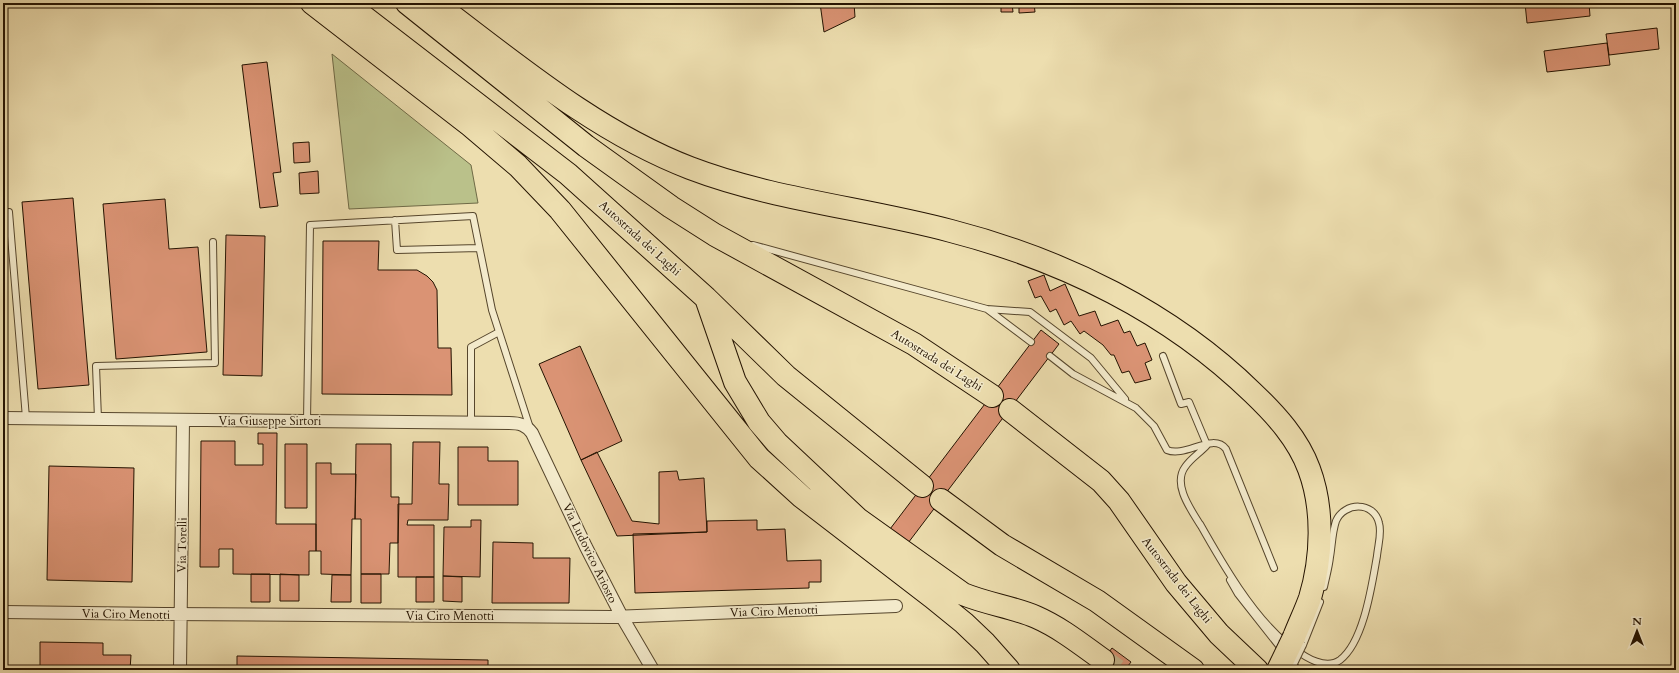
<svg xmlns="http://www.w3.org/2000/svg" width="1679" height="673" font-family="Cardo,serif">
  <style>
    .green { fill: #bac18a; stroke: #6f6a46 }
    .building { fill: #da9374; stroke: #241301 }
    .lines { fill: none; stroke-linecap: round; stroke-linejoin: round }
    .highway-tunnel { stroke: #c5b58c; stroke-width: 22; stroke-dasharray: 22 11; stroke-linecap: butt }
    .lane-casing { stroke: #56462c; stroke-width: 8 }
    .street-casing { stroke: #56462c; stroke-width: 14 }
    .highway-casing { stroke: #241301; stroke-width: 24 }
    .lane { stroke: #f3eacb; stroke-width: 6 }
    .street { stroke: #f3eacb; stroke-width: 12 }
    .highway { stroke: #eddeaf; stroke-width: 22 }
    .lane-bridge-casing { stroke: #56462c; stroke-width: 8; stroke-linecap: butt }
    .highway-bridge-casing { stroke: #241301; stroke-width: 24; stroke-linecap: butt }
    .lane-bridge { stroke: #f3eacb; stroke-width: 6 }
    .highway-bridge { stroke: #eddeaf; stroke-width: 22 }
    .labels { text-anchor: middle; stroke-width: 3; stroke-linejoin: round; paint-order: stroke }
    .street-label { font-size: 12px; fill: #241301; stroke: #f3eacb }
  </style>
  <rect width="100%" height="100%" fill="#eddeaf"/>
  <filter id="stains"><feTurbulence type="fractalNoise" baseFrequency=".005" numOctaves="4"/><feColorMatrix values="0 0 0 0 .2 0 0 0 0 .09 0 0 0 0 .02 0 0 0 .5 -.17"/></filter>
  <radialGradient id="worn" r=".72"><stop offset=".6" stop-color="#630" stop-opacity="0"/><stop offset="1" stop-color="#630" stop-opacity=".3"/></radialGradient>
  <path class="green" d="M 332,54 L 471,165 L 478,203 L 349,209 Z"/>
  <path class="building" d="M 820,3 L 854,3 L 855,17 L 824,32 Z
    M 1001,3 L 1012,3 L 1013,12 L 1001,12 Z
    M 1019,3 L 1034,3 L 1035,12 L 1019,13 Z
    M 1525,3 L 1589,3 L 1590,16 L 1527,23 Z
    M 1657,28 L 1659,49 L 1609,55 L 1606,34 Z
    M 1607,43 L 1610,65 L 1547,72 L 1544,51 Z
    M 267,62 L 281,172 L 273,173 L 278,206 L 260,208 L 242,65 Z
    M 309,142 L 310,162 L 294,163 L 293,143 Z
    M 318,171 L 319,193 L 300,194 L 299,173 Z
    M 73,198 L 89,385 L 38,389 L 22,202 Z
    M 165,199 L 169,249 L 198,247 L 207,352 L 116,359 L 103,204 Z
    M 226,235 L 265,236 L 262,376 L 223,375 Z
    M 323,241 L 379,241 L 378,270 L 417,270 L 427,276 L 433,282 L 437,290 L 438,348 L 451,348 L 452,395 L 322,394 Z
    M 1044,275 L 1050,291 L 1065,284 L 1079,316 L 1095,311 L 1101,326 L 1118,320 L 1124,333 L 1130,331 L 1137,346 L 1145,343 L 1152,360 L 1145,363 L 1151,379 L 1135,383 L 1129,371 L 1122,373 L 1114,355 L 1111,355 L 1103,345 L 1084,331 L 1080,334 L 1071,321 L 1064,325 L 1056,309 L 1050,312 L 1041,296 L 1035,298 L 1028,281 Z
    M 1041,330 L 1059,344 L 905,547 L 887,533 Z
    M 580,346 L 622,441 L 581,460 L 539,364 Z
    M 258,433 L 277,433 L 276,524 L 316,524 L 316,551 L 309,551 L 309,575 L 233,574 L 233,549 L 219,549 L 219,567 L 200,567 L 201,441 L 235,441 L 235,465 L 263,465 L 263,444 L 258,444 Z
    M 413,442 L 440,442 L 439,484 L 449,484 L 448,520 L 408,520 L 407,525 L 434,525 L 434,577 L 398,577 L 398,504 L 412,504 Z
    M 285,444 L 307,444 L 307,508 L 285,508 Z
    M 356,444 L 391,444 L 391,497 L 399,497 L 398,543 L 390,543 L 389,574 L 361,574 L 361,519 L 355,519 Z
    M 458,447 L 488,447 L 488,461 L 518,461 L 518,505 L 458,505 Z
    M 597,452 L 632,521 L 659,524 L 659,472 L 677,471 L 679,480 L 704,478 L 707,532 L 617,536 L 581,460 Z
    M 316,463 L 331,463 L 331,474 L 356,474 L 355,519 L 352,519 L 351,575 L 321,574 L 321,551 L 316,551 Z
    M 49,466 L 134,468 L 132,582 L 47,580 Z
    M 471,520 L 481,520 L 480,577 L 443,576 L 444,527 L 471,527 Z
    M 757,520 L 757,530 L 785,529 L 787,561 L 821,560 L 821,582 L 809,582 L 809,588 L 635,593 L 633,534 L 707,532 L 707,521 Z
    M 493,542 L 533,543 L 533,558 L 570,558 L 569,603 L 492,603 Z
    M 251,574 L 270,574 L 270,602 L 251,602 Z
    M 280,574 L 299,575 L 299,601 L 280,601 Z
    M 361,574 L 381,574 L 381,603 L 361,603 Z
    M 332,575 L 351,575 L 351,602 L 331,602 Z
    M 443,576 L 462,577 L 462,602 L 443,601 Z
    M 416,577 L 434,577 L 434,602 L 416,602 Z
    M 40,642 L 103,643 L 103,655 L 131,655 L 130,670 L 40,670 Z
    M 1112,648 L 1131,662 L 1125,670 L 1096,670 Z
    M 237,656 L 488,660 L 488,670 L 237,670 Z"/>
  <g class="lines">
    <path class="highway-tunnel" d="M 1103,660 L 1117,670"/>
    <g class="lane-casing">
      <path id="lane" d="M 9,212 L 26,418
        M 395,220 L 397,250 L 479,248
        M 753,245 L 987,309 L 1031,342
        M 987,309 L 1030,312 L 1091,358 L 1125,399
        M 1050,356 L 1073,374 L 1136,408 L 1154,426 L 1167,450 C 1185,458 1213,432 1226,449 L 1274,568
        M 1163,356 L 1181,404 L 1189,402 L 1207,445
        M 98,419 L 96,366 L 215,363 L 213,242
        M 307,421 L 310,225 L 473,216 L 492,310 L 530,428
        M 471,422 L 471,347 L 499,332
        M 1200,524 C 1222,563 1252,615 1286,643
        M 1201,526 C 1192,511 1172,485 1185,467 C 1191,458 1200,453 1207,445
        M 1230,580 L 1238,594 L 1283,651
        M 1303,645 L 1320,602
        M 1295,649 C 1306,658 1326,670 1340,660 C 1364,642 1372,584 1377,556 C 1378,545 1382,533 1379,523 C 1374,501 1344,502 1336,521 C 1332,533 1332,546 1330,557 C 1329,567 1326,577 1324,587
        M 1291,662 L 1298,670"/>
    </g>
    <g class="street-casing">
      <path id="street" d="M 3,418 L 509,423 C 520,423 526,425 532,433 L 586,547 L 622,617 L 653,670
        M 3,612 L 164,614 L 612,617 L 896,606
        M 180,670 L 183,420"/>
    </g>
    <g class="highway-casing">
      <path id="highway" d="M 312,3 L 471,126 L 518,166 L 560,210 L 759,458 L 802,497 L 932,597 L 964,623 L 985,643 L 1009,670
        M 346,3 L 568,174 L 706,298 L 786,376 L 922,486
        M 407,3 L 586,146 L 671,207 L 715,235 L 914,344 L 992,396
        M 435,3 C 515,63 596,132 690,168 C 774,200 865,208 951,231 C 1063,260 1170,312 1253,393 C 1276,415 1298,439 1309,469 C 1324,509 1322,558 1310,598 C 1305,612 1299,624 1294,637
        M 707,301 L 735,382 L 759,422 L 777,443 L 858,519 L 963,594 C 987,604 1013,607 1036,617 C 1061,628 1082,645 1103,660
        M 1010,410 L 1101,481 L 1119,501 L 1176,583 L 1219,634 L 1257,670
        M 941,500 L 1002,545 L 1097,601 L 1193,670"/>
    </g>
    <use href="#lane" class="lane"/>
    <use href="#street" class="street"/>
    <use href="#highway" class="highway"/>
    <g class="lane-bridge-casing">
      <path id="lane-bridge" d="M 1291,670 L 1303,645"/>
    </g>
    <g class="highway-bridge-casing">
      <path id="highway-bridge" d="M 1278,670 L 1294,637"/>
    </g>
    <use href="#lane-bridge" class="lane-bridge"/>
    <use href="#highway-bridge" class="highway-bridge"/>
  </g>
  <g class="labels">
    <g class="street-label">
      <text transform="translate(640 238) rotate(42)" y="4">Autostrada dei Laghi</text>
      <text transform="translate(937 360) rotate(32)" y="4">Autostrada dei Laghi</text>
      <text x="270" y="425">Via Giuseppe Sirtori</text>
      <text transform="translate(182 545) rotate(-89)" y="4">Via Torelli</text>
      <text transform="translate(590 553) rotate(64)" y="4">Via Ludovico Ariosto</text>
      <text transform="translate(1177 580) rotate(52)" y="4">Autostrada dei Laghi</text>
      <text transform="translate(774 611) rotate(-2)" y="4">Via Ciro Menotti</text>
      <text transform="translate(126 614) rotate(1)" y="4">Via Ciro Menotti</text>
      <text x="450" y="620">Via Ciro Menotti</text>
    </g>
  </g>
  <rect width="1679" height="673" fill="none" stroke="#eddeaf" stroke-width="16"/>
  <rect x="4" y="4" width="1671" height="665" fill="none" stroke="#241301" stroke-width="2"/>
  <rect x="8" y="8" width="1663" height="657" fill="none" stroke="#241301"/>
  <g transform="translate(1637 631)" stroke="#f3eacb" stroke-width="3" paint-order="stroke">
  <path d="M0-3L7 15L0 10L-7 15Z" fill="#241301"/>
  <text y="-6" font-size="11" font-weight="bold" text-anchor="middle" fill="#241301">N</text>
  </g>
  <rect width="100%" height="100%" filter="url(#stains)"/>
  <rect width="100%" height="100%" fill="url(#worn)"/>
</svg>
